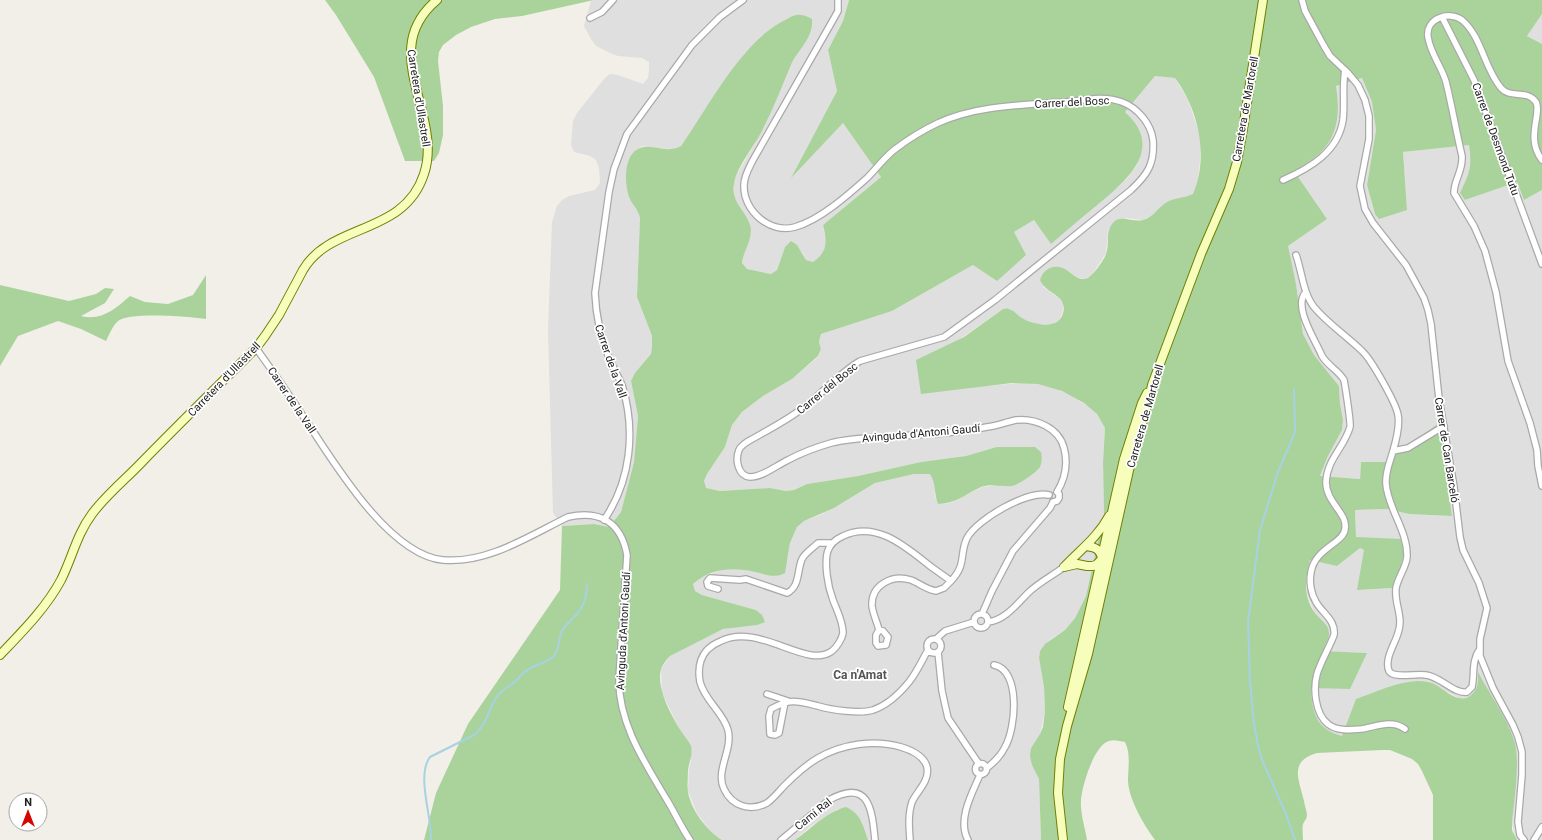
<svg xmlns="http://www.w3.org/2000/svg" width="1542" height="840" font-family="Roboto,sans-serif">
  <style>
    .residential { fill: #e0dfdf }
    .forest { fill: #a9d39b }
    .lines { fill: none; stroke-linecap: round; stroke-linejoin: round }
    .stream { stroke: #a7d2e2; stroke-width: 2 }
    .street-casing { stroke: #a9a9a9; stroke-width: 8 }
    .secondary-casing { stroke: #6f8100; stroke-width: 10 }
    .street { stroke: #fff; stroke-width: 5.5 }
    .secondary { stroke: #f7fdbb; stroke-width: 8 }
    .labels { text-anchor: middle; stroke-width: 3.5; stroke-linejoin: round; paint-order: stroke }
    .street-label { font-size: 11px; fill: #222; stroke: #fff }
    .neighbourhood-label { font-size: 12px; font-weight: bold; fill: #555; stroke: #fff }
  </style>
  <rect width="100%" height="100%" fill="#f2efe8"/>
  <path class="residential" d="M 594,0 L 849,0 L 843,21 L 828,50 L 837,91 L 792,176 L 843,123 L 881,177 L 823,225 L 826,243 L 824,251 L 820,257 L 813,262 L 806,260 L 802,252 L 785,247 L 777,270 L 771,274 L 747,269 L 742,263 L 743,256 L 751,233 L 746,218 L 734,197 L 734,182 L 737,174 L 764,128 L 792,63 L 809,35 L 797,15 L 769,30 L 745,53 L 681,146 L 674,150 L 642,146 L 636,150 L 628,163 L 629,198 L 639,210 L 640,218 L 637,297 L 652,336 L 652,346 L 651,354 L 631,381 L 638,416 L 634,462 L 621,512 L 609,527 L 594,524 L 562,526 L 553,513 L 548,331 L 552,222 L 557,206 L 562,200 L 569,196 L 595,190 L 600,183 L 599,168 L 596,160 L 590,156 L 574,152 L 571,145 L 573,121 L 577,113 L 604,79 L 610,74 L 618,75 L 643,84 L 648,78 L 649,70 L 649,62 L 642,58 L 618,56 L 610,53 L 596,46 L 591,39 L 584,26 L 591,1 Z
    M 1542,14 L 1542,44 L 1527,36 Z
    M 1155,76 L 1175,78 L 1188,100 L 1201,138 L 1200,161 L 1197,186 L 1193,194 L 1186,198 L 1169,201 L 1150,217 L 1143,220 L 1126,218 L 1108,230 L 1106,253 L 1092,275 L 1085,279 L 1077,277 L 1063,268 L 1043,287 L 1059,298 L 1064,305 L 1060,320 L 1053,324 L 1038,324 L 1023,319 L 1010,309 L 1003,309 L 957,341 L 987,386 L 1022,383 L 1038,384 L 1054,388 L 1070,395 L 1091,408 L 1097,414 L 1105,428 L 1103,462 L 1104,514 L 1086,596 L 1075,618 L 1065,630 L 1051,639 L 1040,651 L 1039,658 L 1044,687 L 1045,711 L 1040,734 L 1031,748 L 1036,772 L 1039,779 L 1041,840 L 868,840 L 862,821 L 838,809 L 811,826 L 795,840 L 722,840 L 716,836 L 710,831 L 697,813 L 688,791 L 689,769 L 691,761 L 681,732 L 662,693 L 661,669 L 670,656 L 714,632 L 731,627 L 757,625 L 756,610 L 702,595 L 695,591 L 693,584 L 699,579 L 722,569 L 739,569 L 762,573 L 788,558 L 790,543 L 797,527 L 804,521 L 820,515 L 841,504 L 875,483 L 914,474 L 931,474 L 934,481 L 935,496 L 938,504 L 945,504 L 953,502 L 982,487 L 1020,482 L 1033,473 L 1004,447 L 966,456 L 921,462 L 858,476 L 807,484 L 794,490 L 786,491 L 770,488 L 720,491 L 705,488 L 704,481 L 707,474 L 725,447 L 732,425 L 742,412 L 763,396 L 792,379 L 818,357 L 821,349 L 819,342 L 821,334 L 892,311 L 973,265 L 1014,232 L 1034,220 L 1051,243 L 1126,180 L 1136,167 L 1142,151 L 1141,136 L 1138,129 L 1130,117 L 1125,112 Z
    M 1362,78 L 1372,102 L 1376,130 L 1367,185 L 1375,214 L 1407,210 L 1403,152 L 1469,145 L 1471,169 L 1469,176 L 1464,185 L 1465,200 L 1517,182 L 1524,200 L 1542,190 L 1542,840 L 1517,840 L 1515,837 L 1512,823 L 1516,774 L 1516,754 L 1515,743 L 1504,719 L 1478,673 L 1478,684 L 1477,689 L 1468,697 L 1461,699 L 1447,692 L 1342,736 L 1331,733 L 1325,728 L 1316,717 L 1313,708 L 1311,687 L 1366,653 L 1323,651 L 1328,640 L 1326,624 L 1315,614 L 1307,594 L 1307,572 L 1310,560 L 1337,566 L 1360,548 L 1365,550 L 1358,590 L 1392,588 L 1397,572 L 1402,561 L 1356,537 L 1355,510 L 1387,509 L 1409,514 L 1452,516 L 1439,423 L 1385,462 L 1361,462 L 1360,479 L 1320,476 L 1327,458 L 1342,430 L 1343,420 L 1340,404 L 1339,386 L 1314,355 L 1303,334 L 1296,284 L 1287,246 L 1327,219 L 1294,171 L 1319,154 L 1338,101 L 1336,86 Z"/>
  <path class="forest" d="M 325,0 L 594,0 L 522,16 L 495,19 L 471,27 L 456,35 L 443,45 L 439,52 L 438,61 L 443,106 L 443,135 L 439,153 L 434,161 L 405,161 L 374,77 L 336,15 Z
    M 849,0 L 1542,0 L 1542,14 L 1527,36 L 1542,44 L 1542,190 L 1524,200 L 1517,182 L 1465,200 L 1460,193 C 1470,172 1472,168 1469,145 L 1403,152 L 1407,210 L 1379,219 L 1375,214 L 1367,185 L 1376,130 L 1372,102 L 1362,78 L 1336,86 C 1340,110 1339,135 1320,153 C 1312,160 1303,165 1294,171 L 1327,219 L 1288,246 L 1296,284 L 1303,334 L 1314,355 L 1339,386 L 1340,404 L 1343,420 L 1342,430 L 1327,458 L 1320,476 L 1360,479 L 1361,462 L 1385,462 L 1439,423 L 1452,516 L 1409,514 L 1387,509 L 1355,510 L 1356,537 L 1401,539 C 1402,546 1405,554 1402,561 C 1400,570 1395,578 1392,588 L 1357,590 L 1364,550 L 1360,548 L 1337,566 L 1310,560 C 1305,578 1303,597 1315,613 C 1320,620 1329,624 1329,633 C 1329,639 1325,645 1323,651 L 1367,653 L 1350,689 L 1311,688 C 1312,712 1316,729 1342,736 L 1356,699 C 1376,692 1396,682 1418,681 C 1424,681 1431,682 1436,685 C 1446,691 1460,705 1471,695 C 1479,688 1478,682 1478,672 C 1489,693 1509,721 1515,743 C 1520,765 1514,801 1512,823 L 1512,830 L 1517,840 L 1433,840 L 1433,795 L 1422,771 L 1418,764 L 1412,759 L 1390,750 L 1382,750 L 1317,753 C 1286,762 1301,783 1305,806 C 1306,809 1307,813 1307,816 C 1307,818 1304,822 1303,824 C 1302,829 1303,835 1303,840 L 1155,840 C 1144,825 1129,800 1128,781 C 1128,768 1131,754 1125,742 C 1120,741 1114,739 1109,741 C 1094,745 1082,786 1081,800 C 1080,813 1085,827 1087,840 L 1041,840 L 1039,779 L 1032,765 L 1030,756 L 1031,748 L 1040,734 L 1043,727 L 1045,711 L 1044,687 L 1039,658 L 1040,651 L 1045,644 L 1065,630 L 1075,618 L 1086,596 L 1104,514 L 1103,462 L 1105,428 L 1097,414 L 1084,403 L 1062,391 L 1038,384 L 1012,383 L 921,394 L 916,360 L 964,337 L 1003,309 C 1005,309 1007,308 1009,309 C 1014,310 1018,316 1022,318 C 1032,324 1056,330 1062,316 C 1063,313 1065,308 1063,304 C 1059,293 1046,293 1040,280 C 1043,270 1052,264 1063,268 C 1070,271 1076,280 1085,279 C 1092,278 1104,260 1106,254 C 1110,244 1105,233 1112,224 C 1120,213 1132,223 1143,220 C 1153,218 1158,207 1167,202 C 1173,198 1185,198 1193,194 C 1209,157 1199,110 1175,78 L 1155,76 L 1125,112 C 1166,149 1126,181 1096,206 C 1081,218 1066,231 1051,244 L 1034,220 L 1014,232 L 1026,255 L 997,281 L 973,265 L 892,311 L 821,334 L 819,342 L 821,349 L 818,356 L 792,379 L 763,396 L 742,412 L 732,425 L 725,447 L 707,474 L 704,481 L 706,488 L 720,491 L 770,488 L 786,491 L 794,490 L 807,484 L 858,476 L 921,462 L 966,456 L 997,447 L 1035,447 L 1041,452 C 1042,456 1042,462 1040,467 C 1036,473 1018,485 1012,486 C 1001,487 991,483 981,487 C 966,494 955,504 938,504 C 934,494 936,483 930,474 L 914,474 L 875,483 L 834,508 L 804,521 L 797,527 L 790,543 L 785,573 C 774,579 766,574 755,572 C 733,567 711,568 693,584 L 695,591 L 702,595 L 756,610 L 762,615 L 765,622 L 757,625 L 723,629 L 670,656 C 666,660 663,664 661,669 C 656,688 671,715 681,731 C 684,736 689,741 691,746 C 693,755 689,762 688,770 C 688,777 687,785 688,792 C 691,810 707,831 722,840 L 424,840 L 436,793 L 468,724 L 560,590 L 562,526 L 594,524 L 609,527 L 621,512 L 634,462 L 638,416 L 631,381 L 635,373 L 651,354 L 652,346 L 652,336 L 637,297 L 640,218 C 638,208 632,205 629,197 C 623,179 624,143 651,147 C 662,148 670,152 681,146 C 709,106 740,44 783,21 C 788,19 793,15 797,15 C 803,14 808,17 812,19 C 814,37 798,50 791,65 C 782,86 774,107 764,127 C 756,145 737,165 734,184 C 731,203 745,209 750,225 C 754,238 743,251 742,263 L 747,269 L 771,274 L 777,270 L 785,247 L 791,241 L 797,245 L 806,260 L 813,262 C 828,252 827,241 823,225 L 881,177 L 843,123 L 791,178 L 837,91 L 828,50 L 843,21 Z
    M 206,275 L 206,319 C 191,317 127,311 117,322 C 112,327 109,335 106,341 L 81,329 L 58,321 L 18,336 L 0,366 L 0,285 L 69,301 L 96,294 L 105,288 L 114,289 L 105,303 L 81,316 C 102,321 115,309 130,296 L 145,302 L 168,304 L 193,295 Z
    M 846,807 C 861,814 863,825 868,840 L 795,840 C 811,829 826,812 846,807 Z"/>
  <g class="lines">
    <path class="stream" d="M 1294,389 L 1295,432 L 1278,472 L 1260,530 L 1248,622 L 1250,681 L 1254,724 L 1258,746 L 1262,760 L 1286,814 L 1295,840
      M 431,840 C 432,816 416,776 430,757 L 474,735 C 490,722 487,708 499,694 C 505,688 512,685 518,679 C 522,675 524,671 529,669 C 537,664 547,663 554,656 C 560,649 558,639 562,631 C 565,625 570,622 574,617 C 584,608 587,597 587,584"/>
    <g class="street-casing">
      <path id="street" d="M 838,0 L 838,11 L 833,20 L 753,160 C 749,168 744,176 744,185 C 743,211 770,234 795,227 C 820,220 848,195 867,178 C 876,169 884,158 894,150 C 907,140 923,130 938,123 C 977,105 1024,105 1066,102 C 1084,100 1104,95 1122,102 C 1138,108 1151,124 1153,140 C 1155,164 1147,175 1131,190 L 995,300 L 944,337 L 860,361 C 838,374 823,393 803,408 C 786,421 766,431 747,442 C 744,444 740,447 739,450 C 735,460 738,476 750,477 C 763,477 777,465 788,460 C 801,453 817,447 831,443 C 854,437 876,438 900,436 C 915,435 930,434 945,433 C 959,431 973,430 987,427 C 997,426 1006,422 1016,420 C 1036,418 1059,428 1064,448 C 1068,463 1065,479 1057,492
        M 1302,0 L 1305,11 L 1324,46 L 1330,56 L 1348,73 L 1358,85 L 1365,100 L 1369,116 L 1369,139 L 1360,186 L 1365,209 L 1373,223 L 1406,265 L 1424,298 L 1428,310 L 1431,324 L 1439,399 L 1454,487 L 1460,537 L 1463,550 L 1479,583 L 1487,608 L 1480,639 L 1480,656 L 1493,688 L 1513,725 L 1518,737 L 1522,752 L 1522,775 L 1518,822 L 1520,835 L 1524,840
        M 1442,17 L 1474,80 L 1542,264
        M 590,18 L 602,12 L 613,0
        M 1542,160 C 1525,138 1542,114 1536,102 C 1527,89 1510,99 1501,88 C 1484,68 1482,37 1462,20 C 1449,10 1425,19 1428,37 C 1430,53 1442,67 1446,82 C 1452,106 1456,131 1462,156 C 1463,172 1454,179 1454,193 L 1474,226 L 1485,251 L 1496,292 L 1508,361 L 1530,423 L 1537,450 L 1538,466 L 1542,486
        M 1283,180 C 1310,168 1338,152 1343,120 C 1345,103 1342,87 1345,70
        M 1296,255 C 1302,272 1303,293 1314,307 C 1328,324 1347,336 1362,351 C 1371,359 1396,403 1398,415 C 1400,426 1396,441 1393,451
        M 1306,292 C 1292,306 1316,341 1322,356 C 1328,366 1338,370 1344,380 C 1345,385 1351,423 1350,427 C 1344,448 1327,459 1326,482 C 1326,503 1348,513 1345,529 C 1344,543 1315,548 1311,572 C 1309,582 1311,594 1316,602 C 1322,613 1336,620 1334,635 C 1329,648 1321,661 1317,674 C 1313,689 1315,714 1328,724 C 1336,731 1350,730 1361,729 C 1376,727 1391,719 1405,729
        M 256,348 C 274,373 292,399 309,425 C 336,466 390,555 443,560 C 487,564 529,536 568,517 C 600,510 621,522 627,555 L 619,678 C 618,723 645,763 667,800 C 675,813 681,827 690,840
        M 1444,426 L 1408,448 L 1393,451 C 1390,462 1385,472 1386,484 C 1388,509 1408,531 1407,557 C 1406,568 1398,577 1396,588 C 1394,604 1404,617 1398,633 C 1395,644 1384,659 1389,671 C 1393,679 1417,673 1426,675 C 1441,677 1454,694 1467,692 L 1472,687 C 1475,673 1471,661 1480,649
        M 1053,502 L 1057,501 L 1059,498 L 1059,494 L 1057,492
        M 604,520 C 631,481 636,430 622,385 C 618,376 613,367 609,358 C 600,336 596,316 595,293 L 609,192 L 614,169 L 627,134 L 692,45 L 720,17 L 743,0
        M 718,589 L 708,586 L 707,582 L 710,578 L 740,580 L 746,579 L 787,593 C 800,587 797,570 802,559 C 805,553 813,548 818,543 L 830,543
        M 982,614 L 992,591 L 1013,551 L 1050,508 L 1053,502
        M974 621a7 7 0 1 1 14 0a7 7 0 1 1-14 0Z
        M 988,622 C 1005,620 1016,605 1028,593 C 1038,583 1052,576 1064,567
        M 879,630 L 876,635 L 876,643 L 878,646 L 886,645 L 888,637 L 883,631 L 879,630 C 877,622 873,614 872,606 C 871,585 892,574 911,580 C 919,583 927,590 936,591 L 944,588 L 951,581
        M927 646a7 7 0 1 1 14 0a7 7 0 1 1-14 0Z
        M 936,639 L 945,631 L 974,622
        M 938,652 L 942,691 L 948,718 L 979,764
        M 767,694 L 788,701
        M 785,702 L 779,733 L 775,735 L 770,734 L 769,716 L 771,709 C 791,698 797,701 818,706 C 831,710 860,714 873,710 C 888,705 900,693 909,682 C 917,672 922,660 928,650
        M975.5 769a5.5 5.5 0 1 1 11 0a5.5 5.5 0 1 1-11 0Z
        M 987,768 C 994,762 1001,756 1005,747 C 1016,728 1021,670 994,665
        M 781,840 L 829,800 C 869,778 872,809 875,840
        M 910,840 C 909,827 908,814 912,802 C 917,791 930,781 927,767 C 924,756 911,750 901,747 C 875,739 842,744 818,758 C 806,765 795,775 785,785 C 779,791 774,798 767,803 C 750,812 732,806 724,789 C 715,771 733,750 728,730 C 723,712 705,701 700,682 C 698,671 699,659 707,650 C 711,646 716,643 721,641 C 759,622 807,670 832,651 C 837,647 842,639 843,633 C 843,621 837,611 833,600 C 830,592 828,584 827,575 C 825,557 825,544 843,536 C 876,520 906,547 930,566 C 937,571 944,576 951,581 C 967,564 959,555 967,538 C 977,519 1028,490 1049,495
        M 968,840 C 957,820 972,793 980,775
        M 1534,840 L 1542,827"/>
    </g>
    <g class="secondary-casing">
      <path id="secondary" d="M 1086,546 C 1095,547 1100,549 1102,558
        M 1064,567 C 1080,550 1098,537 1109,516
        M 1064,567 L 1077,564 L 1087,566 L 1092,566 L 1096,565 L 1103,558
        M 0,655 C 22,632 46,608 61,580 C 72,558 77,534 92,514 C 106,495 126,479 142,462 C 180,423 218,386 256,348 L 265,336 L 279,315 L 303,270 C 331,222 404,236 424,174 C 444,115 376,51 437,0
        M 1068,707 L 1124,459 L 1142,403 L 1147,393
        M 1063,840 L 1058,793 L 1060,759 L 1067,726 L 1088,654 L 1132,457 C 1139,433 1147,409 1152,385 L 1201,254 L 1229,189 L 1237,162 L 1243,129 L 1263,0"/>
    </g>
    <use href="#street" class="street"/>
    <use href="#secondary" class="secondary"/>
  </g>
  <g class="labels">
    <g class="street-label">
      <text transform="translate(419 98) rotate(81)" y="4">Carretera d'Ullastrell</text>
      <text transform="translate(1072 102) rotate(-3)" y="4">Carrer del Bosc</text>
      <text transform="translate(1245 109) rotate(-80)" y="4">Carretera de Martorell</text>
      <text transform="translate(1496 139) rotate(70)" y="4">Carrer de Desmond Tutu</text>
      <text transform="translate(611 361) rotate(71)" y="4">Carrer de la Vall</text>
      <text transform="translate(224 379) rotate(-46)" y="4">Carretera d'Ullastrell</text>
      <text transform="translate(827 388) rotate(-39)" y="4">Carrer del Bosc</text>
      <text transform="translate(292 400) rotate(56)" y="4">Carrer de la Vall</text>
      <text transform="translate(1145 416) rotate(-74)" y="4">Carretera de Martorell</text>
      <text transform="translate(921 433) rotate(-5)" y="4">Avinguda d'Antoni Gaudí</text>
      <text transform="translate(1447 450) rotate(81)" y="4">Carrer de Can Barceló</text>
      <text transform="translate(623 631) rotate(-87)" y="4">Avinguda d'Antoni Gaudí</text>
      <text transform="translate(813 814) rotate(-39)" y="4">Camí Ral</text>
    </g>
    <g class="neighbourhood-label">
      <text x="860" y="679">Ca n'Amat</text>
    </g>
  </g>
  <g transform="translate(28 812)"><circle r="19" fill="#ffffff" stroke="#a7a7a7"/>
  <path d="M0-3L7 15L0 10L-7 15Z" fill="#d30700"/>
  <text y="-6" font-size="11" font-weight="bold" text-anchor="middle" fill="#222222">N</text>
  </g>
</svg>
